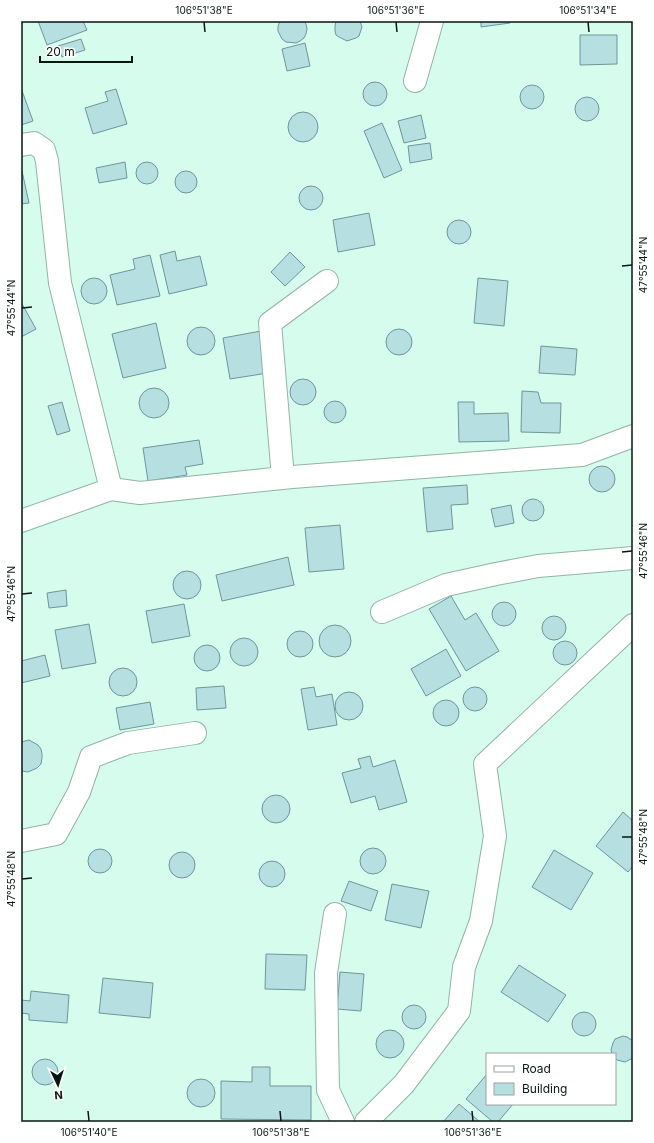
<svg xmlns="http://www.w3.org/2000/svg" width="654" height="1143" font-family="Inter,sans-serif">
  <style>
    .building { fill: #b6dfe1; stroke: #6f9698 }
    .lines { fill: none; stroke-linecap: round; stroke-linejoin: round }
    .street-casing { stroke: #90b4a8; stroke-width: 24 }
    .street { stroke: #fff; stroke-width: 22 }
    .ticks { fill: none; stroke: #081612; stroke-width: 1.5 }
    .neatline { fill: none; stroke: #081612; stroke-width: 1.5 }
    .ticks-label { font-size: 10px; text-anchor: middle; fill: #081612 }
  </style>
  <rect width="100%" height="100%" fill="#d6fcee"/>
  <path class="building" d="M 38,21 L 83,21 L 87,30 L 47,45 Z
    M 280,21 L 304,21 L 306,24 L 307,29 L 306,34 L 304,38 L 300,41 L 296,43 L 286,42 L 282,39 L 278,31 L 278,26 Z
    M 336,21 L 360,21 L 362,27 L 359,36 L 356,38 L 347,41 L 339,37 L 336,35 L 335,31 L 335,26 Z
    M 481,21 L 510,21 L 510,23 L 481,27 Z
    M 580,35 L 617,35 L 617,64 L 580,65 Z
    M 81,39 L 85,50 L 62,57 L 58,46 Z
    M 305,43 L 310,66 L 287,71 L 282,49 Z
    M363 94a12 12 0 1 1 24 0a12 12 0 1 1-24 0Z
    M520 97a12 12 0 1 1 24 0a12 12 0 1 1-24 0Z
    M 21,88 L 33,121 L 21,125 Z
    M 116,89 L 127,124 L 93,134 L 85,108 L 108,101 L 105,92 Z
    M575 109a12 12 0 1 1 24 0a12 12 0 1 1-24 0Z
    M288 127a15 15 0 1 1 30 0a15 15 0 1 1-30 0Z
    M 421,115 L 426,138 L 404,143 L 398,121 Z
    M 382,123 L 402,170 L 384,178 L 364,131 Z
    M 430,143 L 432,159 L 410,163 L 408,146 Z
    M136 173a11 11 0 1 1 22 0a11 11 0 1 1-22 0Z
    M 125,162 L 127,178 L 99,183 L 96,168 Z
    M175 182a11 11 0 1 1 22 0a11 11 0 1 1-22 0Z
    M 21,171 L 22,171 L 29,203 L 21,204 Z
    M299 198a12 12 0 1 1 24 0a12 12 0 1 1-24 0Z
    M 369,213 L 375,245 L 338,252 L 333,220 Z
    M447 232a12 12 0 1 1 24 0a12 12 0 1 1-24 0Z
    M 175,251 L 177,261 L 200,256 L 207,285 L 169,294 L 160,255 Z
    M 290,252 L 305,267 L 285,286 L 271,272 Z
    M 150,255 L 160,296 L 117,305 L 110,275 L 135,269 L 133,259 Z
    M 478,278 L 508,281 L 504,326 L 474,323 Z
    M81 291a13 13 0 1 1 26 0a13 13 0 1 1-26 0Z
    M 21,302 L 36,329 L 21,337 Z
    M 156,323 L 166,368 L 123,378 L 112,334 Z
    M187 341a14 14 0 1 1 28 0a14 14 0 1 1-28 0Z
    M386 342a13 13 0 1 1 26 0a13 13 0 1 1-26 0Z
    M 261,331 L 268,373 L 230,379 L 223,338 Z
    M 541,346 L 577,349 L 575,375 L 539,373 Z
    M290 392a13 13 0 1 1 26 0a13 13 0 1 1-26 0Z
    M139 403a15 15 0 1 1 30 0a15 15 0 1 1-30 0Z
    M 522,391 L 538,392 L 541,403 L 561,403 L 560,433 L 521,432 Z
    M324 412a11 11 0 1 1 22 0a11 11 0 1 1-22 0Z
    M 62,402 L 70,431 L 57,435 L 48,406 Z
    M 458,402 L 474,402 L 474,414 L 508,413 L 509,441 L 459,442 Z
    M 199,440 L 203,464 L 185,467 L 187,475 L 148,481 L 143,448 Z
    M589 479a13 13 0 1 1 26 0a13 13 0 1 1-26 0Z
    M 467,485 L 468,504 L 451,505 L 453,529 L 427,532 L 423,488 Z
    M522 510a11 11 0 1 1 22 0a11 11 0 1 1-22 0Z
    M 511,505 L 514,523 L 495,527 L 491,509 Z
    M 340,525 L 344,569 L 309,572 L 305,528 Z
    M 288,557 L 294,585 L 222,601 L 216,575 Z
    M173 585a14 14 0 1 1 28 0a14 14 0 1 1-28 0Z
    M 66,590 L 67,606 L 49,608 L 47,593 Z
    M 451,596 L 465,620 L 476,613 L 499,651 L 466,671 L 429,609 Z
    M492 614a12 12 0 1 1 24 0a12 12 0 1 1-24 0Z
    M 184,604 L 190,636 L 152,643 L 146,611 Z
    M542 628a12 12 0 1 1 24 0a12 12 0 1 1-24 0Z
    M 89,624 L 96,663 L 62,669 L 55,630 Z
    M319 641a16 16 0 1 1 32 0a16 16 0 1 1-32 0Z
    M287 644a13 13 0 1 1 26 0a13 13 0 1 1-26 0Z
    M230 652a14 14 0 1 1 28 0a14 14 0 1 1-28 0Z
    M553 653a12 12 0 1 1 24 0a12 12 0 1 1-24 0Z
    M194 658a13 13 0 1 1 26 0a13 13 0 1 1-26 0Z
    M 446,649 L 461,676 L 426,696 L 411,669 Z
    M 45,655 L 50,676 L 21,683 L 21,661 Z
    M109 682a14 14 0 1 1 28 0a14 14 0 1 1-28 0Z
    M 224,686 L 226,708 L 197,710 L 196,688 Z
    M463 699a12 12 0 1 1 24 0a12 12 0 1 1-24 0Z
    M 314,687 L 316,697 L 332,694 L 337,725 L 308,730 L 301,689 Z
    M335 706a14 14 0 1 1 28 0a14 14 0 1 1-28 0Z
    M433 713a13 13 0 1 1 26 0a13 13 0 1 1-26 0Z
    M 150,702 L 154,724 L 120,730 L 116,708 Z
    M 29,740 L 38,745 L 41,749 L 42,754 L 42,758 L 41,764 L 37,768 L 28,772 L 22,771 L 21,771 L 21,742 Z
    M 370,756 L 373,767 L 395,760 L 407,802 L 379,810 L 375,796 L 351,803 L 342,773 L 361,768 L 358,759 Z
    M262 809a14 14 0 1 1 28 0a14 14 0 1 1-28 0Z
    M 623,812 L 633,821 L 633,866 L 628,872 L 596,846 Z
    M360 861a13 13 0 1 1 26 0a13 13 0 1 1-26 0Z
    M88 861a12 12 0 1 1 24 0a12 12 0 1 1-24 0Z
    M 554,850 L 593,873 L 571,910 L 532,887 Z
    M169 865a13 13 0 1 1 26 0a13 13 0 1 1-26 0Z
    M259 874a13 13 0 1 1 26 0a13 13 0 1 1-26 0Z
    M 349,881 L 378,891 L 371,911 L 341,901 Z
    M 392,884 L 429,891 L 421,928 L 385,920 Z
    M 266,954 L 307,955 L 305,990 L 265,989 Z
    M 519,965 L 566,995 L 548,1022 L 501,992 Z
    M 340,972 L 364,974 L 361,1011 L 337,1009 Z
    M 103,978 L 153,983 L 150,1018 L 99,1013 Z
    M 31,991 L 69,995 L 67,1023 L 29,1020 L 29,1014 L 21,1013 L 21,1000 L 30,1001 Z
    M402 1017a12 12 0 1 1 24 0a12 12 0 1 1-24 0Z
    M572 1024a12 12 0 1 1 24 0a12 12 0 1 1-24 0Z
    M376 1044a14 14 0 1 1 28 0a14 14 0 1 1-28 0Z
    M 623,1036 L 627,1037 L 633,1041 L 633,1058 L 625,1062 L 617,1060 L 615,1058 L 615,1054 L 612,1054 L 611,1050 L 613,1043 L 615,1039 Z
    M32 1072a13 13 0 1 1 26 0a13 13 0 1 1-26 0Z
    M 252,1067 L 270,1067 L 270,1086 L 311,1086 L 311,1120 L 221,1119 L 221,1081 L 252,1082 Z
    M 487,1074 L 487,1104 L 513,1104 L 498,1122 L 493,1122 L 466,1099 Z
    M187 1093a14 14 0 1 1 28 0a14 14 0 1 1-28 0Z
    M 459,1104 L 480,1122 L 443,1122 Z"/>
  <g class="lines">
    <g class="street-casing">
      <path id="street" d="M 415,81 L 432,21
        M 21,145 L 34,143 L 44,150 L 47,161 L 60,283 L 111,489
        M 283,478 L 270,323 L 327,281
        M 21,521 L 111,489 L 140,493 L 292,477 L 582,455 L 633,436
        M 382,612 L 446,585 L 496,574 L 538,566 L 633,558
        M 21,841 L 56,834 L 79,792 L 91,757 L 128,743 L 195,733
        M 335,914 L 326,973 L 328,1090 L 343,1122
        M 366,1122 L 404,1084 L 459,1011 L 464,967 L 481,921 L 495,836 L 485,764 L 633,625"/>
    </g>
    <use href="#street" class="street"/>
  </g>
  <path class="ticks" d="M 204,22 L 205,32M 396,22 L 397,32M 588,22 L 589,32M 622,266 L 632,265M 22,308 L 32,307M 622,552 L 632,551M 22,594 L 32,593M 622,837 L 632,837M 22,879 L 32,878M 88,1111 L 89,1121M 280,1111 L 281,1121M 472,1111 L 473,1121"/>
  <rect width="654" height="1143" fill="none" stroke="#ffffff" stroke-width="44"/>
  <rect x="486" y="1053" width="130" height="52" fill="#ffffff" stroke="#9ca2a0"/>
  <rect x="494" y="1066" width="20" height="6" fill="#ffffff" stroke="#9ca2a0"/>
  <text x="522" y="1073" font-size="12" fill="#081612">Road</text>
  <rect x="494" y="1083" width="20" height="12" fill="#b6dfe1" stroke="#9ca2a0"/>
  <text x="522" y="1093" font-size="12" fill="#081612">Building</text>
  <g transform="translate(58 1085) rotate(176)" stroke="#ffffff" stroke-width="3" paint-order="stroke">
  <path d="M0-3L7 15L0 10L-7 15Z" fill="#081612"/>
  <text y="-6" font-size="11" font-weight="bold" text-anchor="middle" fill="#081612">N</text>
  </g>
  <path d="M40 56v6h92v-6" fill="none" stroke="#081612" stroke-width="2"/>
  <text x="46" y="56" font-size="12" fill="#081612" stroke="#ffffff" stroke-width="3" paint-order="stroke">20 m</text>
  <rect x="22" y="22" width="610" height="1099" class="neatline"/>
  <g class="ticks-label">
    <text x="204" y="14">106°51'38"E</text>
    <text x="396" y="14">106°51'36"E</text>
    <text x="588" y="14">106°51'34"E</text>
    <text transform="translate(643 265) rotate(-90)" y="4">47°55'44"N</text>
    <text transform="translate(11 308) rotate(-90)" y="4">47°55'44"N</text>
    <text transform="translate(643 551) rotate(-90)" y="4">47°55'46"N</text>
    <text transform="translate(11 594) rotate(-90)" y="4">47°55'46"N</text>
    <text transform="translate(643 837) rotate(-90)" y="4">47°55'48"N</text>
    <text transform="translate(11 879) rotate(-90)" y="4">47°55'48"N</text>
    <text x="89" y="1136">106°51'40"E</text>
    <text x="281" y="1136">106°51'38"E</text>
    <text x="473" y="1136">106°51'36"E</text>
  </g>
</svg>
